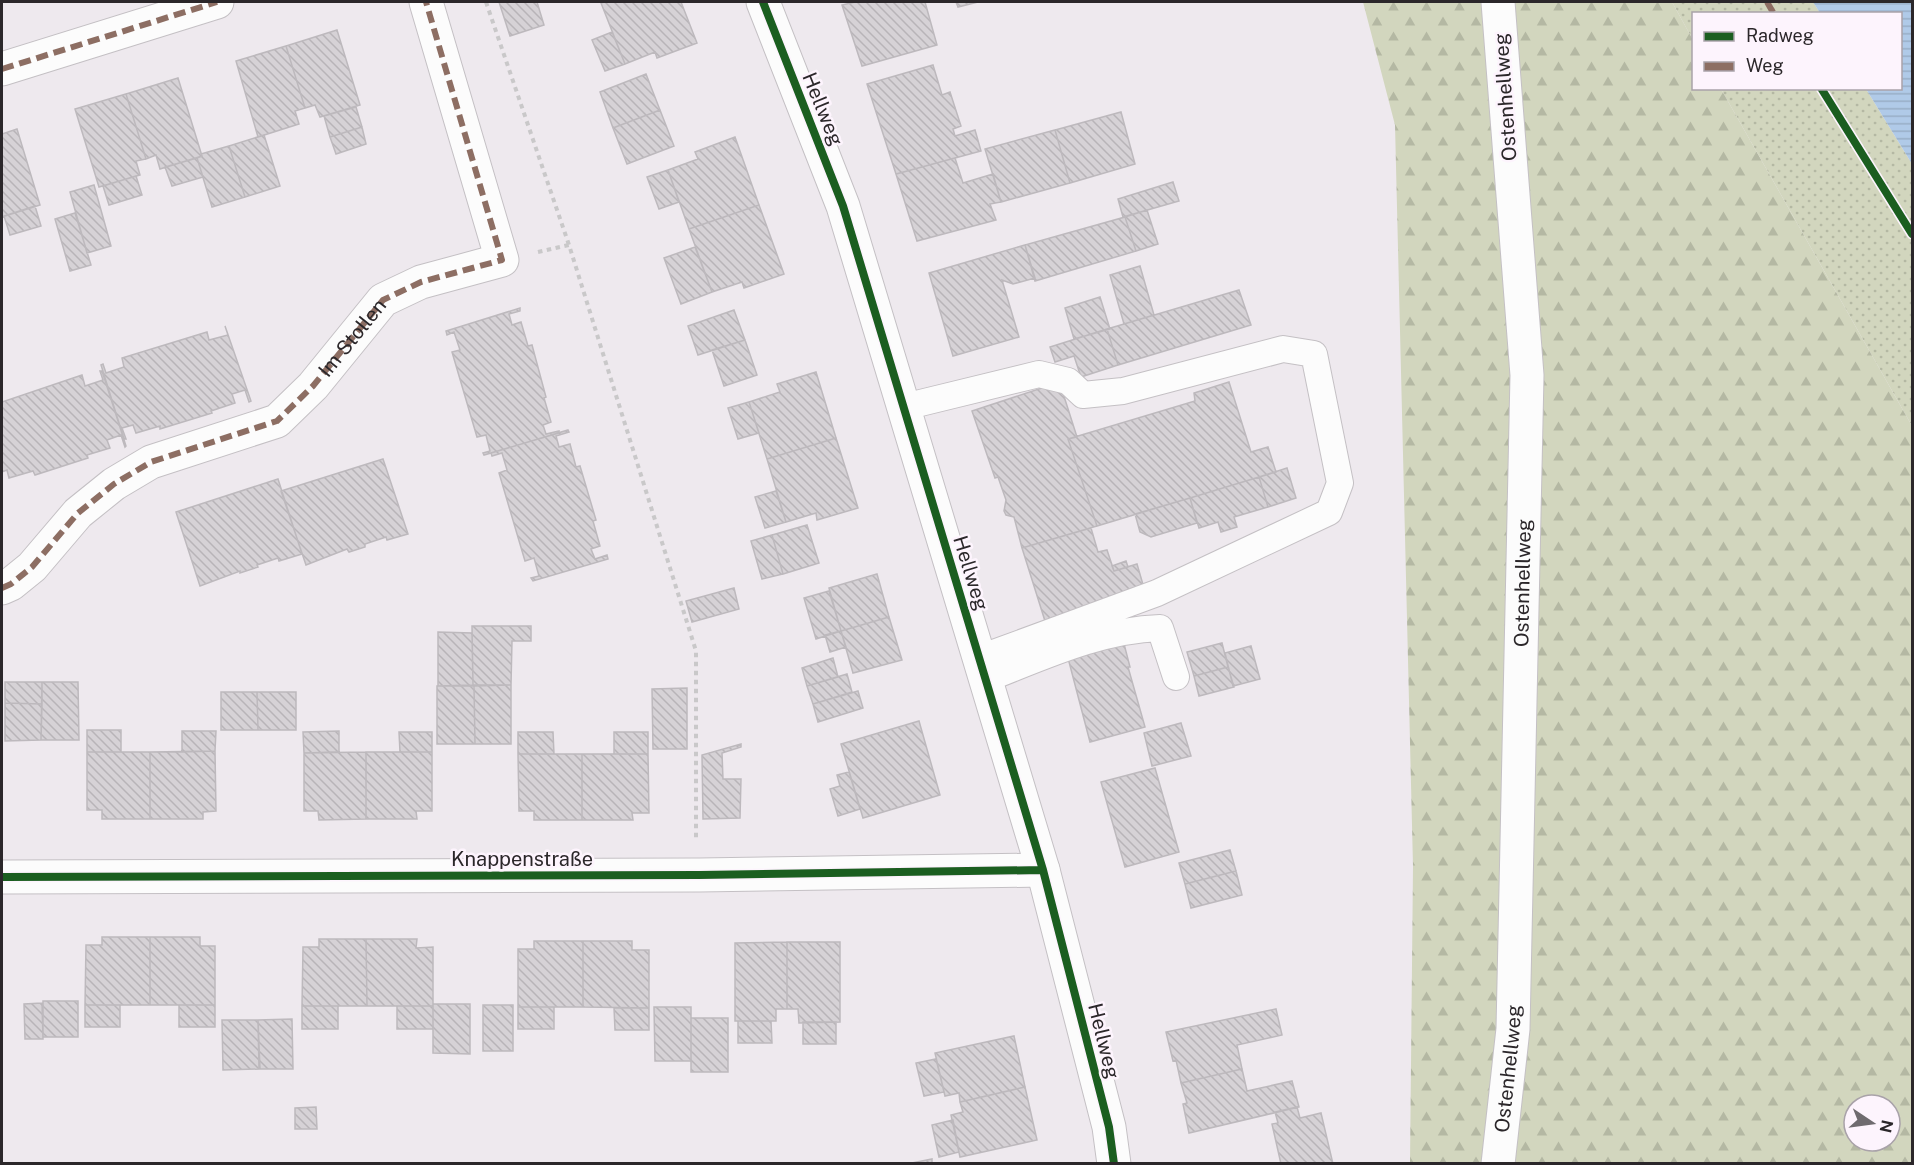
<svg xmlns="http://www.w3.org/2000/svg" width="1914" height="1165" font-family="'Public Sans',sans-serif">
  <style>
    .grass { fill: url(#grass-dots) }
    .forest { fill: url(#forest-firs); fill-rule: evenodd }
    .water { fill: url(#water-rules) }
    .building { fill: url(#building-back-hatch); stroke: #bdb9bd; stroke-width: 1.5 }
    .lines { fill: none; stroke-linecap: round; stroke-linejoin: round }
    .service-casing { stroke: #c4c0c4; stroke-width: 28 }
    .minor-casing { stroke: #c4c0c4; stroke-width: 35 }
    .secondary-casing { stroke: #c4c0c4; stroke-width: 35 }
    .path { stroke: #c9c8c9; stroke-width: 4; stroke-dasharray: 4.5 4.5; stroke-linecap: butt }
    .service { stroke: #fcfcfc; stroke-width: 26 }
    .minor { stroke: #fcfcfc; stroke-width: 33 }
    .secondary { stroke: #fcfcfc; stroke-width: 33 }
    .quiet { stroke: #8d6e63; stroke-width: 6; stroke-dasharray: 12 6; stroke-linecap: butt }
    .cycleway-casing { stroke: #fdf4fd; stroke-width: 11 }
    .cycleway { stroke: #1b5e20; stroke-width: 8 }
    .labels { text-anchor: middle; stroke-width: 5; stroke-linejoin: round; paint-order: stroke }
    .street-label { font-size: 20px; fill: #2b272a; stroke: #fdf4fd }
  </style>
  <defs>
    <pattern id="grass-dots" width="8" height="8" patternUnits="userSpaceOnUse" patternTransform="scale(1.5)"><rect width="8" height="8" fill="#d2d6be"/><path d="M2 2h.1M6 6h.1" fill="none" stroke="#b4b8a3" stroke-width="1.8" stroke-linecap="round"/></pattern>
    <pattern id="forest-firs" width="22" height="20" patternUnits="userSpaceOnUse" patternTransform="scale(1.5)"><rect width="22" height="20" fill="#d2d6be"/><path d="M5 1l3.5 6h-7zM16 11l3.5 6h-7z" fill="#b4b8a3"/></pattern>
    <pattern id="water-rules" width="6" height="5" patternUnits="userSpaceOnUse" patternTransform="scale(1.5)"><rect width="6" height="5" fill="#b0cae8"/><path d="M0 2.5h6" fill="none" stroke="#98aec7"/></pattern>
    <pattern id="building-back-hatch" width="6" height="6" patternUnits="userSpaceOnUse" patternTransform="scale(1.5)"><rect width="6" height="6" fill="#d6d2d6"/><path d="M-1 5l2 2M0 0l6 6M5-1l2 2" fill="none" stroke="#b8b4b8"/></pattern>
  </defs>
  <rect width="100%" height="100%" fill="#eee9ee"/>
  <path class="grass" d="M 1672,2 L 1813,2 L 1820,13 L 1694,14 L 1693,40 Z
    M 1721,89 L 1866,89 L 1912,164 L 1912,426 Z"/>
  <path class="forest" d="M 1363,2 L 1672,2 L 1693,40 L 1694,88 L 1721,89 L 1912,426 L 1912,1163 L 1410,1163 L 1413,866 L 1395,125 ZM 1854,1105 L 1890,1105 L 1890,1141 L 1854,1141 Z"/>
  <path class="water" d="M 1813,2 L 1912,2 L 1912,164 L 1866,89 L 1900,88 L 1900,14 L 1820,13 Z"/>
  <path class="building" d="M 499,2 L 537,2 L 544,25 L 510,36 Z
    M 604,2 L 681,2 L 697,43 L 657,58 L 655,52 L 625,64 L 601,3 Z
    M 855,2 L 925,2 L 937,45 L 862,66 L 842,5 Z
    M 956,2 L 978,2 L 958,7 Z
    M 337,30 L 360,105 L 320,117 L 315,105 L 305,108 L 286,46 Z
    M 612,32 L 625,64 L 605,71 L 592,40 Z
    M 286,46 L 305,108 L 295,111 L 299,124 L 258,137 L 236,61 Z
    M 933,65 L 942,95 L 950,92 L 961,126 L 953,129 L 955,136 L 975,130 L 981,151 L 896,174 L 867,84 Z
    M 646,74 L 660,110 L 613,128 L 600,92 Z
    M 178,78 L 202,156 L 160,169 L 156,155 L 146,159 L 126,94 Z
    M 126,94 L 146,159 L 136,161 L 140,175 L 99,187 L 75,109 Z
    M 356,107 L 362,127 L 330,137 L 324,116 Z
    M 660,110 L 674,146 L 627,164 L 613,128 Z
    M 1121,112 L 1135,164 L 1070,183 L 1055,130 Z
    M 362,127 L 366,144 L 336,154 L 330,137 Z
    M 17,129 L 40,205 L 2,217 L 2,134 Z
    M 1055,130 L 1070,183 L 1001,202 L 985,149 Z
    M 264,135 L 280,186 L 245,197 L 229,146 Z
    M 735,137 L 759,205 L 689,229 L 668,170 L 698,159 L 695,152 Z
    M 229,146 L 245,197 L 212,207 L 197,158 L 202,156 L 201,154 Z
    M 197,158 L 203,177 L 172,186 L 165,167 Z
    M 955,158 L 963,183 L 993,174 L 1001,202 L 990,204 L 996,220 L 917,241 L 896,174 Z
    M 668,170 L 679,202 L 659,209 L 647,177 Z
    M 136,176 L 142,195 L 109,205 L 103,186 Z
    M 1173,182 L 1179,201 L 1123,217 L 1118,199 Z
    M 94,185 L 111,246 L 87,253 L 70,192 Z
    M 759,205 L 784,274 L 744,288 L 742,282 L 712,292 L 689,229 Z
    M 35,206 L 41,226 L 10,235 L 4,216 Z
    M 1147,210 L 1158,244 L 1136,251 L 1125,217 Z
    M 75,213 L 91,265 L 70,271 L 55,219 Z
    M 1125,217 L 1136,251 L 1035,281 L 1025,245 Z
    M 1025,245 L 1035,278 L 1013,284 L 1002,280 L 1019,337 L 953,356 L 929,273 Z
    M 695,247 L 712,292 L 681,304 L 664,258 Z
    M 1140,266 L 1154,315 L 1124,324 L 1110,275 Z
    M 1239,290 L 1251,325 L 1118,365 L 1107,329 Z
    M 1100,297 L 1110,329 L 1074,339 L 1065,308 Z
    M 520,308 L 520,311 L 509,314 L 512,325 L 521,322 L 528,346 L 532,345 L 546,397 L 544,398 L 551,422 L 543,425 L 546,434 L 559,431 L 559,433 L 484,455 L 483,453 L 490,451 L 486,435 L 477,437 L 452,352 L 460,350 L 454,332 L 447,335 L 446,331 Z
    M 734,310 L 745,340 L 698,355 L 688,326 Z
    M 225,326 L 251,401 L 249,402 L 245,390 L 232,394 L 235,403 L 211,411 L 212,413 L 160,429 L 160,426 L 136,433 L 133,425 L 122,428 L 126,439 L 124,439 L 101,365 L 103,364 L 106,373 L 124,367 L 122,358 L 207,332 L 209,340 L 228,335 Z
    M 1107,329 L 1118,365 L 1081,377 L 1074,356 L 1055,362 L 1050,347 Z
    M 745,340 L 757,375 L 724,386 L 712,350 Z
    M 100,371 L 102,371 L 126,446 L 125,447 L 121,435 L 107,440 L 110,448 L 87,455 L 88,458 L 35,475 L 33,471 L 9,478 L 7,470 L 2,472 L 2,402 L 82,375 L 85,386 L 103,380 Z
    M 816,372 L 836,438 L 767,459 L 749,402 L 780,392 L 777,384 Z
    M 1229,382 L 1251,452 L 1268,447 L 1276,472 L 1097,526 L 1068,439 L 1195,401 L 1194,393 Z
    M 1051,385 L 1061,387 L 1077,437 L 1068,439 L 1097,526 L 1022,548 L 1014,517 L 1006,515 L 1004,511 L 1006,500 L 998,477 L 995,478 L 972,411 Z
    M 749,402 L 759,433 L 738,439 L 728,408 Z
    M 568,430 L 569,432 L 556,436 L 559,447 L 570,444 L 576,467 L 580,466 L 596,520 L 593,521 L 600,546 L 591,549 L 595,559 L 607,555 L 608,559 L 533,581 L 531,578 L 539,576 L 534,558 L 525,561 L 499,473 L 507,470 L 502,453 L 492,456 L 491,453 Z
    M 836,438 L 858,508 L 817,520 L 816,513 L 786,522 L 767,459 Z
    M 383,459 L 408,534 L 387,540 L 386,537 L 365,544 L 365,547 L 349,552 L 347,549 L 306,565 L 281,491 Z
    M 1287,468 L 1296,498 L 1268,507 L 1259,477 Z
    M 1259,477 L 1268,507 L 1234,517 L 1237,527 L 1221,532 L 1218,522 L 1199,528 L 1190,498 Z
    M 278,479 L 302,554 L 279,561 L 278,558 L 257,565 L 258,567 L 240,573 L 240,571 L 200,586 L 176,512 Z
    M 776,491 L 786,522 L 765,528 L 755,497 Z
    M 1190,498 L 1197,523 L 1151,537 L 1140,532 L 1135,514 Z
    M 807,525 L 819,563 L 783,574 L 772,535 Z
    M 1091,528 L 1098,552 L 1107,550 L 1114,571 L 1137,564 L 1144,588 L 1045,621 L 1022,548 Z
    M 772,535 L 783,574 L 762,579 L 751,541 Z
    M 1126,561 L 1128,567 L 1114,571 L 1112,566 Z
    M 877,574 L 889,617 L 841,631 L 829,588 Z
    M 734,588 L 739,609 L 692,622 L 686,601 Z
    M 829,591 L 841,631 L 816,639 L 804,598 Z
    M 889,617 L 902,660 L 853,673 L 841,631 Z
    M 472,626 L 531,626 L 531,641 L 512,641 L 511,685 L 473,685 Z
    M 841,631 L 846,647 L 830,652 L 825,635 Z
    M 438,632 L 472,633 L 473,685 L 438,686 Z
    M 1123,640 L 1130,667 L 1128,667 L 1145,727 L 1090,742 L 1068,658 Z
    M 1222,643 L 1228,667 L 1194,676 L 1187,652 Z
    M 1251,646 L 1260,679 L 1233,686 L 1225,653 Z
    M 833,658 L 838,677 L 807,686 L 802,668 Z
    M 1228,667 L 1234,687 L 1199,696 L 1194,676 Z
    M 847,674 L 852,692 L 813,704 L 807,686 Z
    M 5,682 L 42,682 L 42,704 L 5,703 Z
    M 42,682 L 78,682 L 79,740 L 41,740 Z
    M 511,685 L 511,744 L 475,744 L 474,686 Z
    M 437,686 L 474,686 L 475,744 L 437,744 Z
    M 687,688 L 687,749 L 653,749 L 652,689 Z
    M 858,691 L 863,708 L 818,722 L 813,704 Z
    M 221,692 L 257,692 L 258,730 L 221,730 Z
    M 257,692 L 296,692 L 296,730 L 258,730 Z
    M 5,703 L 42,704 L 41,740 L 5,741 Z
    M 919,721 L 940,795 L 863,818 L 841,744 Z
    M 1181,723 L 1191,756 L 1152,766 L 1144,733 Z
    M 87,730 L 121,730 L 121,752 L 87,752 Z
    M 182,731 L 216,731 L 215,751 L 182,752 Z
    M 339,731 L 339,752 L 304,753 L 303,732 Z
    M 399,732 L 432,732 L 432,752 L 400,752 Z
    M 518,732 L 553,732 L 554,754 L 518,754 Z
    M 614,732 L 648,732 L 648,754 L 614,754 Z
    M 741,744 L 741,747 L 722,753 L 723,779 L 741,779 L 740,818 L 703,819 L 702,755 Z
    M 215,751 L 216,811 L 203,812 L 203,819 L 150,819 L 150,752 Z
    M 87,752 L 150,752 L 150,819 L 102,819 L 102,810 L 87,810 Z
    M 366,752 L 366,819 L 319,820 L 318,811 L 304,811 L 304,753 Z
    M 366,752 L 432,752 L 432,811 L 416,811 L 417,819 L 366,819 Z
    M 518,754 L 582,754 L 582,820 L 534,820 L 534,811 L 519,811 Z
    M 582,754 L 648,754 L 649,813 L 632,813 L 633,820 L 582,820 Z
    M 1155,768 L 1179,852 L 1125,867 L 1101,782 Z
    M 849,772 L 860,809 L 838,816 L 830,789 L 840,786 L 837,775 Z
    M 1230,850 L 1236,871 L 1185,884 L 1179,863 Z
    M 1236,871 L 1242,895 L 1191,908 L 1185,884 Z
    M 102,937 L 150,937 L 150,1005 L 85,1005 L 86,945 L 102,945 Z
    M 150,937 L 200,937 L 200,946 L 215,946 L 215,1005 L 150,1005 Z
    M 319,939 L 366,939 L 367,1006 L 302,1006 L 303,947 L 319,947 Z
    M 366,939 L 417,939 L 416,948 L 433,947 L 433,1006 L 367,1006 Z
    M 534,941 L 583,941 L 583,1007 L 518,1007 L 518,949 L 534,949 Z
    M 583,941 L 632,941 L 632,950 L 649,950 L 649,1008 L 583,1007 Z
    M 787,942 L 840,942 L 840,1022 L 799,1023 L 798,1009 L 787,1009 Z
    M 787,942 L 787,1009 L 776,1009 L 776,1021 L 735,1021 L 735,943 Z
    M 43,1001 L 78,1001 L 78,1037 L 43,1037 Z
    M 42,1003 L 43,1039 L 25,1039 L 24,1004 Z
    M 433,1004 L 470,1004 L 470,1054 L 433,1053 Z
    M 85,1005 L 120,1005 L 120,1027 L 85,1027 Z
    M 179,1005 L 215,1005 L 215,1027 L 179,1027 Z
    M 483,1005 L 513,1005 L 513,1051 L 483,1051 Z
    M 302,1006 L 338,1006 L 338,1029 L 302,1029 Z
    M 397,1006 L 433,1006 L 433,1029 L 397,1029 Z
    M 518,1007 L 554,1007 L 554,1029 L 518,1029 Z
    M 654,1007 L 691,1007 L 691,1061 L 655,1061 Z
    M 614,1008 L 649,1008 L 649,1030 L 615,1030 Z
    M 1276,1009 L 1282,1035 L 1237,1045 L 1242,1069 L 1181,1083 L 1176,1060 L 1173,1061 L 1166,1032 Z
    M 691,1018 L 728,1018 L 728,1072 L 691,1072 Z
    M 292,1019 L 293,1069 L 260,1069 L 258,1020 Z
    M 222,1020 L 258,1020 L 259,1069 L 223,1070 Z
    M 738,1021 L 771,1021 L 772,1043 L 738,1043 Z
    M 803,1022 L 836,1022 L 836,1044 L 803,1044 Z
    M 1014,1036 L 1025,1087 L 960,1102 L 959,1093 L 945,1096 L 935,1053 Z
    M 936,1059 L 944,1092 L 924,1096 L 916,1063 Z
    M 1242,1069 L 1247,1091 L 1292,1081 L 1299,1107 L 1189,1133 L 1183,1104 L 1187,1103 L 1181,1083 Z
    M 1025,1087 L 1037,1140 L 960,1157 L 951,1115 L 963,1112 L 960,1102 Z
    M 316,1107 L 317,1129 L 295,1129 L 295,1108 Z
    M 1297,1107 L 1300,1118 L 1321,1113 L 1333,1164 L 1281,1164 L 1272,1124 L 1278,1123 L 1275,1112 Z
    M 953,1120 L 959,1152 L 939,1157 L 932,1125 Z
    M 932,1159 L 932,1164 L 907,1164 Z"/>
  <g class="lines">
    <g class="service-casing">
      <path id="service" d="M 904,407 L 1039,374 L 1068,381 L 1083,395 L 1123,391 L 1283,349 L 1314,354 L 1340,483 L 1329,512 L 1157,593 L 980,658
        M 986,679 C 1043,657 1099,630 1160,628 L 1176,677"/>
    </g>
    <g class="minor-casing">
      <g id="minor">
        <path d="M 763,2 L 843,206 L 1043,870 L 1109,1127 L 1114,1164"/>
        <path d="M 2,69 L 217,2"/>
        <path id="s1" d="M 2,588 L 11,584 L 32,567 L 78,513 L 114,484 L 151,462 L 277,421 L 313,386 L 383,300 L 421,282 L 502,260 L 426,2"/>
        <path d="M 2,877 L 699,875 L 1043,870"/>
      </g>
    </g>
    <g class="secondary-casing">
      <g id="secondary">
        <path id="s2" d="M 1498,1164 L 1513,1029 L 1527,375 L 1498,2"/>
      </g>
    </g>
    <path class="path" d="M 486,2 L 569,245 L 696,651 L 696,838
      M 538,252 L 569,245"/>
    <use href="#service" class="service"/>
    <use href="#minor" class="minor"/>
    <use href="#secondary" class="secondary"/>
    <path class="quiet" d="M 1767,2 L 1774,14
      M 2,69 L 217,2
      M 2,588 L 11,584 L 32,567 L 78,513 L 114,484 L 151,462 L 277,421 L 313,386 L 383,300 L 421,282 L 502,260 L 426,2"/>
    <g class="cycleway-casing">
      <path id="cycleway" d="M 763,2 L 843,206 L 1043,870 L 1109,1127 L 1114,1164
        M 1821,88 L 1912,234
        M 2,877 L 699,875 L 1043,870"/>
    </g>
    <use href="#cycleway" class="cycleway"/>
  </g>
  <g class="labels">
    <g class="street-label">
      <text transform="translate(1505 97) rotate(-94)" y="7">Ostenhellweg</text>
      <text transform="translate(823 109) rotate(68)" y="7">Hellweg</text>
      <text dy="7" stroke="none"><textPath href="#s1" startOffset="442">Im Stollen</textPath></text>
      <text transform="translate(971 573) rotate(73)" y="7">Hellweg</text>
      <text dy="7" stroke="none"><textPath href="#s2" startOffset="582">Ostenhellweg</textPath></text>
      <text x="522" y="866">Knappenstraße</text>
      <text transform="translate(1104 1041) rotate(76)" y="7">Hellweg</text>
      <text dy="7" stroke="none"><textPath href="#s2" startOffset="96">Ostenhellweg</textPath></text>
    </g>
  </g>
  <rect width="1914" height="1165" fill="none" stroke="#2b272a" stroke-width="6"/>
  <rect x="1692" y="12" width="210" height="78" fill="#fdf4fd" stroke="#a9a2a9" stroke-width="1.5"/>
  <rect x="1704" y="32" width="30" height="9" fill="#1b5e20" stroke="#a9a2a9" stroke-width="1.5"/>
  <text x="1746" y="42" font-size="18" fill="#2b272a">Radweg</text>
  <rect x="1704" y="62" width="30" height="9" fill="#8d6e63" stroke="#a9a2a9" stroke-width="1.5"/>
  <text x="1746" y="72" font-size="18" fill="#2b272a">Weg</text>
  <g transform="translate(1872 1123) rotate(103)"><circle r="28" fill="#fdf4fd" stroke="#a9a2a9" stroke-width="1.5"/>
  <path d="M0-4.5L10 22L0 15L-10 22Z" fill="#6f6b6f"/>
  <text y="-9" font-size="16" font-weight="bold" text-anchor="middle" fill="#2b272a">N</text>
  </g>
</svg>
